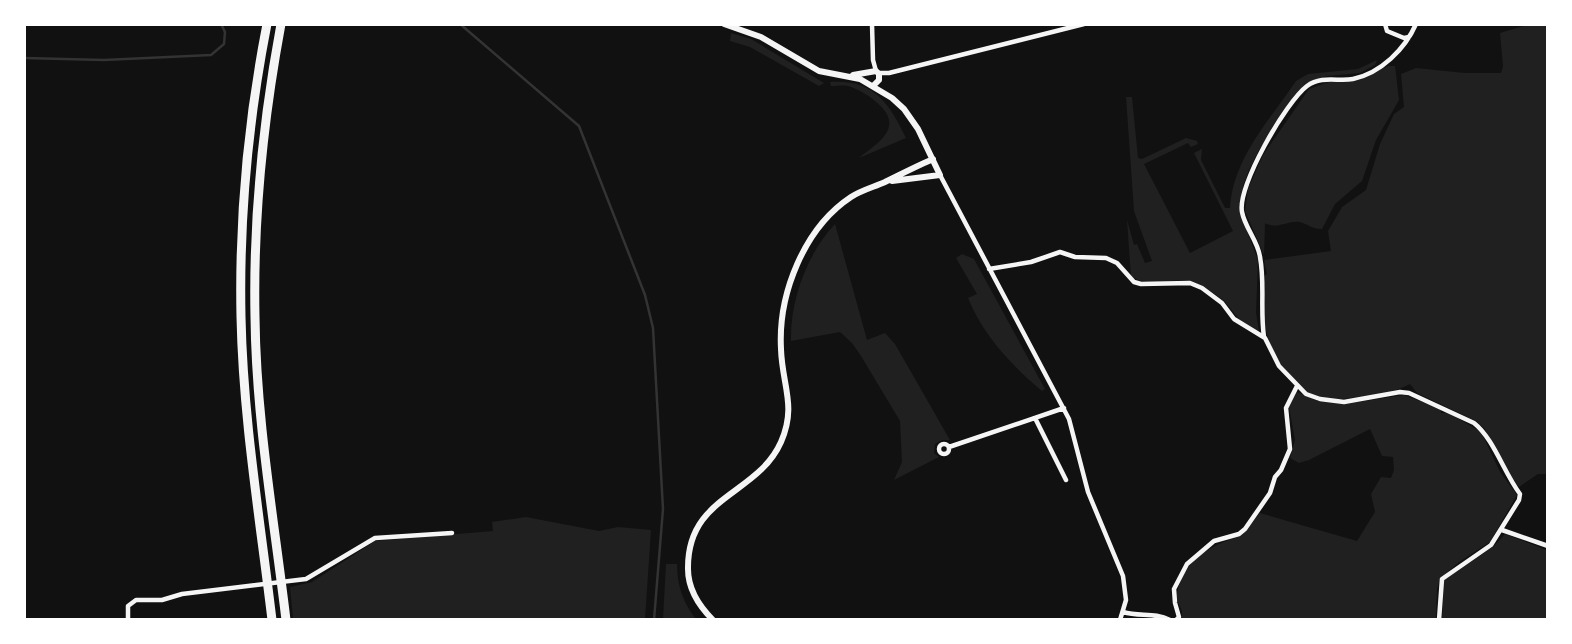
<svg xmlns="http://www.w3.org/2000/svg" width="1572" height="644" font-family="'DejaVu Sans',sans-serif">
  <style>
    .green { fill: #202020 }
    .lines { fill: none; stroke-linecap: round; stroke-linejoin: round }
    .stream { stroke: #333; stroke-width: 2.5 }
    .minor { stroke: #f5f5f5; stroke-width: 4.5 }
    .tertiary { stroke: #f5f5f5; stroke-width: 6 }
    .motorway { stroke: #f5f5f5; stroke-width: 9 }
  </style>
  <rect width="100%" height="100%" fill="#111"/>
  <path class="green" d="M 1527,25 L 1547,25 L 1547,474 L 1538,474 L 1519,487 L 1506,470 L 1484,428 L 1476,421 L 1417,393 L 1410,384 C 1395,392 1376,395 1359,397 C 1346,399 1333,400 1321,398 C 1290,390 1267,348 1264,319 C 1262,305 1264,290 1264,276 L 1267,274 L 1264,260 L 1331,251 L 1328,231 L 1342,207 L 1366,190 L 1380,144 L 1394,114 L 1404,107 L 1401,74 L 1416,68 L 1465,73 L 1501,73 L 1503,66 L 1500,33 Z
    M 731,33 L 751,39 L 824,83 L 819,86 L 750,47 L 730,41 Z
    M 1377,60 L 1375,65 L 1360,73 L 1327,76 L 1306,83 L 1259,150 L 1249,170 L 1243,186 L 1240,213 L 1258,260 L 1256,313 L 1259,331 C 1242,328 1234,311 1223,300 C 1215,294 1204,286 1195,283 C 1175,275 1150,290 1131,276 L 1127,220 L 1134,245 L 1137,244 L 1145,263 L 1152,261 L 1134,211 L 1126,97 L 1132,97 L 1138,158 L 1142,159 L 1186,138 L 1197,141 L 1198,144 L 1191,147 L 1188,143 L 1144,164 L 1190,253 L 1233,231 L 1194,153 L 1202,149 L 1201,160 L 1225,208 L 1230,208 C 1233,158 1269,121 1296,81 L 1308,74 L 1358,69 Z
    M 1388,66 L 1395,66 L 1399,100 L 1376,140 L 1362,181 L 1335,204 L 1322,229 C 1311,229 1308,224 1300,222 C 1288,220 1277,230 1265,223 L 1264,255 L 1245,211 L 1248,189 L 1263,155 L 1309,89 L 1332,81 L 1353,82 Z
    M 830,82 C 874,79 889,103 906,138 L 859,158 C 868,150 887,139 889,126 C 893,109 862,90 848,86 C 843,85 836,86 831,86 Z
    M 835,224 L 867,340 L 885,333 L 895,344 L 950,440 L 942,440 L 935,444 L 934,453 L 939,457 L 894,480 L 902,462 L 900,421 L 861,356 L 852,343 L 840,332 L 791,341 C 790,300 807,254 835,224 Z
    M 962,254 L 974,259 L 1045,389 L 1042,391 C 1011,365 983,335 968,298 L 977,294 L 956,258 Z
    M 1297,392 L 1318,401 L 1345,404 L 1404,395 L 1441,409 L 1441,413 L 1449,413 L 1481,432 L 1500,472 L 1517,495 L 1490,542 L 1459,562 L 1440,579 L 1437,589 L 1436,619 L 1182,619 L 1182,611 L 1176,598 C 1183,560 1208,546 1241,536 L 1260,513 L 1357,541 L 1375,512 L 1371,494 L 1381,477 L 1391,478 L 1394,470 L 1393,457 L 1382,456 L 1370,429 L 1309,460 L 1299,463 L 1290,458 L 1295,440 L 1289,407 Z
    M 526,517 L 599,531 L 618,527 L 651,530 L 645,619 L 293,619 L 290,587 L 312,582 L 375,541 L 493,531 L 492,522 Z
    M 1505,534 L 1547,550 L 1547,619 L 1442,620 L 1444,580 L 1493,547 Z
    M 666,564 L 677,564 C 677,585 683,603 696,619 L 663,619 Z"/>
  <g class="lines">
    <path class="stream" d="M 460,24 L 579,126 L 645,295 L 653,328 L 663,509 L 654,620
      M 24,58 L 104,60 L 211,55 L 224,44 L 225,32 L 221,24"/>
    <path class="minor" d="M 872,24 L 873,60 L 876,71
      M 1385,24 L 1387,31 L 1404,38 L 1409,37
      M 878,73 L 889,73 L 1084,24
      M 940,175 L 1069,419 L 1088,492 L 1123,576 L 1126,600 L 1120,620
      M 989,269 L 1031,262 L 1060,252 L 1075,257 L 1106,258 L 1117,263 L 1134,282 L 1141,284 L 1190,283 L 1202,288 L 1222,303 L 1234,319 L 1265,338 L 1279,366 L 1306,394 L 1320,399 L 1344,402 L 1400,392 L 1409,393 L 1474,423 C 1494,439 1504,473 1520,494 L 1519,500 L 1491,545 L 1442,579 L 1439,620
      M 1264,337 C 1260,310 1265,283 1260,257 C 1258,241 1245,228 1242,212 C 1237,186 1286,102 1307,86 C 1322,75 1339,82 1353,79 C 1381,73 1405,49 1416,24
      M 1035,418 L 1066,480
      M939 449a5 5 0 1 1 10 0a5 5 0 1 1-10 0Z
      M 949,447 L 1064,408
      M 1502,530 L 1548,546
      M 1123,612 C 1140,617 1154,612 1170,620
      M 128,620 L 128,606 L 136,600 L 162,600 L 182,594 L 306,579 L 375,538 L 452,533
      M 1176,620 L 1179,617 L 1175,603 L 1174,589 L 1187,564 L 1214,541 L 1239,534 L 1245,529 L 1270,493 L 1275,477 L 1281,470 L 1290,449 L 1286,408 L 1297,386"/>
    <path class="tertiary" d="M 724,24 L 761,37 L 819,71 L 860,79 L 892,98 L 904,109 L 918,129 L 940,175 L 892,181
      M 853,75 L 876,71 L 879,74 L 879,80 L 873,86
      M 713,620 C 699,606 688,589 688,569 C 687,495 757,496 781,442 C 797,406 782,385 781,349 C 778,294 804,228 851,197 C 862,190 874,187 885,182 C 901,174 917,166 933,159"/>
    <path class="motorway" d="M 267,24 C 248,121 239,219 241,317 C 243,418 260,519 272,620
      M 281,24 C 263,121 253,218 255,317 C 256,418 274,519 286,620"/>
  </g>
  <rect width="1572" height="644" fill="none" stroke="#ffffff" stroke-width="52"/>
</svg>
